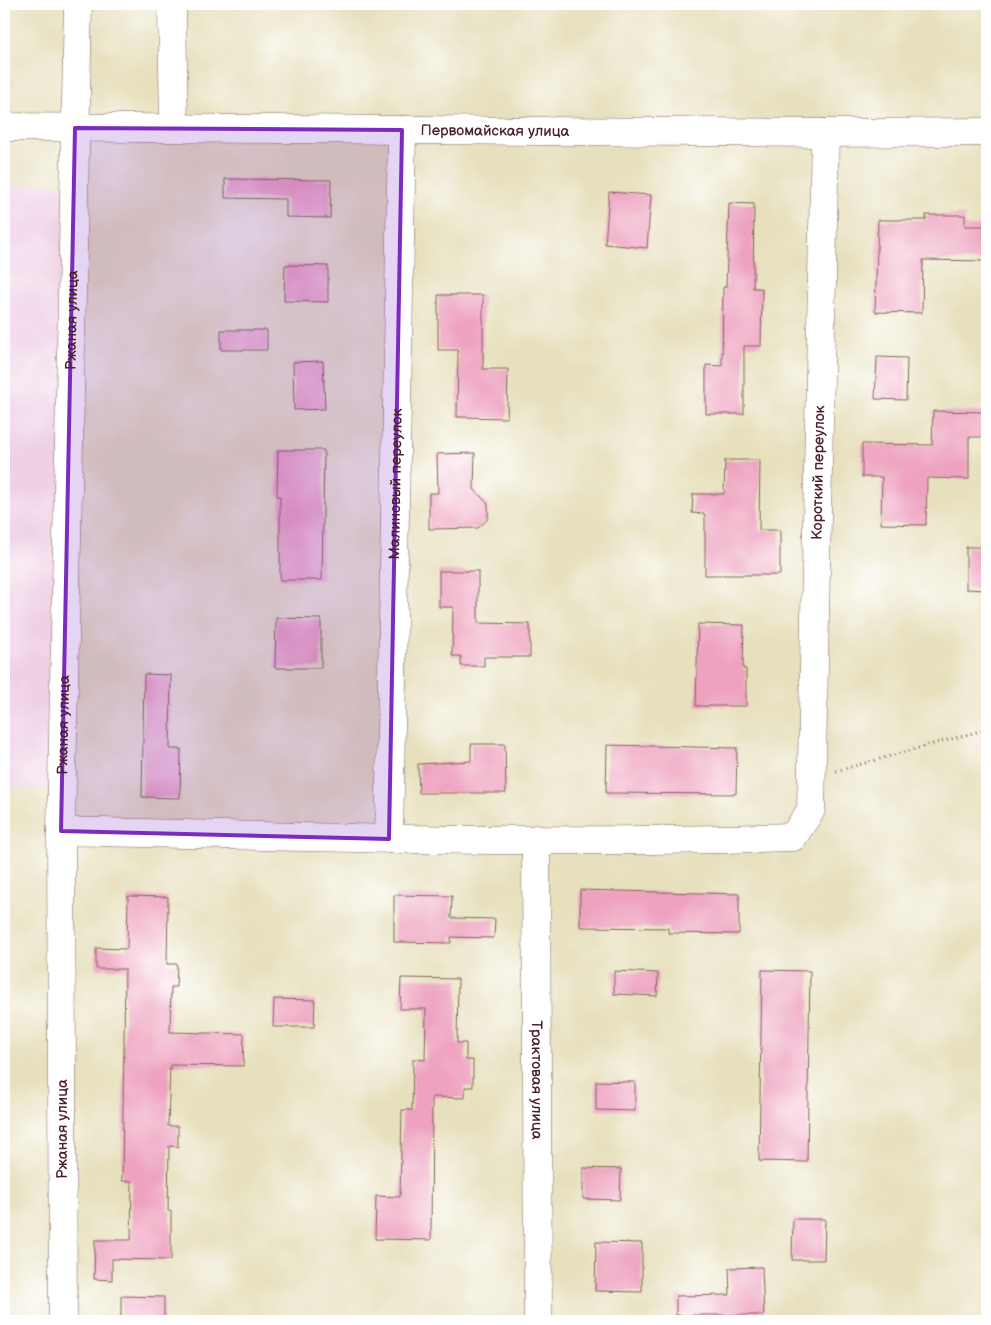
<svg xmlns="http://www.w3.org/2000/svg" width="991" height="1325" font-family="'Balsamiq Sans',sans-serif">
  <style>
    .built { fill: #efd0e5 }
    .building { fill: #eea2bf }
    .lines { fill: none; stroke-linecap: round; stroke-linejoin: round }
    .minor-casing { stroke: #81635e; stroke-width: 29 }
    .path { stroke: #81635e; stroke-width: 3; stroke-dasharray: 1 4; stroke-linecap: butt }
    .minor { stroke: #fff; stroke-width: 28 }
    .marked { fill: #7b2cbf; fill-opacity: 0.2; stroke: #7b2cbf; stroke-width: 4; stroke-linejoin: round }
    .labels { text-anchor: middle; stroke-width: 4; stroke-linejoin: round; paint-order: stroke }
    .street-label { font-size: 15px; fill: #4a1f2b; stroke: #fff }
  </style>
  <rect width="100%" height="100%" fill="#fff"/>
  <filter id="ink" filterUnits="userSpaceOnUse"><feTurbulence type="fractalNoise" baseFrequency=".02" numOctaves="2"/><feDisplacementMap in="SourceGraphic" scale="10" xChannelSelector="R" yChannelSelector="G"/><feConvolveMatrix kernelMatrix="1 2 1 2 8 2 1 2 1" color-interpolation-filters="sRGB"/></filter>
  <filter id="wash" filterUnits="userSpaceOnUse"><feTurbulence type="fractalNoise" baseFrequency=".0096" numOctaves="4" result="noise"/><feDisplacementMap in="SourceGraphic" scale="20" xChannelSelector="R" yChannelSelector="G"/><feGaussianBlur stdDeviation="1.12" result="paint"/><feColorMatrix in="noise" values="0 0 0 0 0 0 0 0 0 0 0 0 0 0 0 0 0 1.4 0 .05"/><feComposite in="paint" operator="in"/></filter>
  <g filter="url(#wash)">
    <rect width="100%" height="100%" fill="#e7e0bd"/>
    <path class="built" d="M 4,184 L 67,185 L 56,789 L 4,788 Z"/>
    <g id="blocks">
      <path class="building" d="M 225,179 L 331,180 L 330,218 L 286,217 L 286,199 L 225,198 Z
        M 609,192 L 651,195 L 647,248 L 605,244 Z
        M 729,203 L 754,204 L 753,288 L 762,288 L 761,346 L 744,346 L 744,414 L 706,414 L 706,365 L 722,366 L 723,287 L 726,287 Z
        M 926,215 L 965,215 L 965,226 L 987,226 L 987,261 L 923,260 L 922,313 L 875,312 L 878,220 L 926,220 Z
        M 285,265 L 328,266 L 328,302 L 284,301 Z
        M 438,295 L 483,295 L 483,369 L 508,369 L 507,418 L 457,417 L 458,350 L 438,350 Z
        M 221,330 L 267,330 L 267,350 L 221,350 Z
        M 877,357 L 907,358 L 906,400 L 875,399 Z
        M 323,361 L 325,409 L 294,410 L 293,362 Z
        M 933,411 L 987,412 L 987,437 L 969,437 L 969,479 L 927,478 L 926,525 L 881,524 L 882,477 L 862,477 L 862,444 L 932,445 Z
        M 278,450 L 324,450 L 322,580 L 280,580 L 280,496 L 277,496 Z
        M 475,453 L 474,489 L 488,504 L 488,519 L 478,528 L 429,529 L 429,493 L 438,493 L 437,454 Z
        M 725,460 L 760,460 L 759,530 L 780,530 L 780,575 L 705,575 L 705,514 L 692,513 L 693,494 L 724,494 Z
        M 966,547 L 987,547 L 987,590 L 966,589 Z
        M 439,571 L 478,571 L 478,623 L 530,624 L 530,657 L 484,657 L 484,666 L 461,666 L 461,656 L 452,656 L 453,607 L 439,607 Z
        M 276,618 L 321,619 L 321,668 L 275,668 Z
        M 698,624 L 744,625 L 743,669 L 746,669 L 746,706 L 696,706 Z
        M 144,674 L 171,675 L 170,749 L 181,749 L 180,798 L 142,797 Z
        M 471,744 L 505,744 L 506,793 L 419,793 L 418,764 L 471,761 Z
        M 607,745 L 737,748 L 736,794 L 606,793 Z
        M 580,890 L 739,894 L 739,934 L 668,933 L 668,928 L 580,927 Z
        M 394,895 L 452,896 L 451,918 L 495,919 L 494,938 L 451,937 L 451,943 L 394,942 Z
        M 128,896 L 168,897 L 167,964 L 177,964 L 176,987 L 171,987 L 170,1032 L 244,1034 L 243,1066 L 170,1065 L 168,1126 L 178,1126 L 178,1147 L 169,1146 L 168,1211 L 171,1211 L 171,1260 L 112,1259 L 112,1280 L 94,1279 L 95,1240 L 131,1240 L 132,1181 L 122,1181 L 125,969 L 96,969 L 96,948 L 127,949 Z
        M 762,970 L 810,971 L 807,1162 L 759,1161 Z
        M 614,971 L 658,973 L 657,996 L 614,994 Z
        M 401,978 L 458,979 L 457,1043 L 466,1043 L 466,1060 L 473,1060 L 473,1087 L 465,1087 L 465,1098 L 432,1097 L 431,1240 L 375,1239 L 376,1196 L 400,1197 L 402,1110 L 412,1110 L 413,1059 L 425,1060 L 426,1009 L 400,1009 Z
        M 274,999 L 315,1000 L 314,1027 L 273,1027 Z
        M 596,1081 L 635,1082 L 635,1111 L 596,1110 Z
        M 583,1168 L 621,1169 L 620,1200 L 583,1199 Z
        M 793,1219 L 825,1219 L 824,1260 L 792,1260 Z
        M 596,1242 L 642,1243 L 642,1292 L 595,1291 Z
        M 762,1267 L 764,1315 L 676,1315 L 676,1296 L 730,1295 L 729,1268 Z
        M 121,1296 L 164,1297 L 164,1321 L 121,1321 Z"/>
    </g>
  </g>
  <g filter="url(#ink)">
    <use href="#blocks" fill-opacity="0" stroke="#81635e" stroke-width="1"/>
    <g class="lines">
      <g class="minor-casing">
        <g id="minor">
          <path d="M 172,4 L 174,128"/>
          <path id="s1" d="M 4,127 L 825,133 L 987,132"/>
          <path id="s2" d="M 61,831 C 305,837 549,845 793,837 L 811,810 L 825,133"/>
          <path id="s3" d="M 389,839 L 402,130"/>
          <path id="s4" d="M 536,839 L 538,1321"/>
          <path id="s5" d="M 63,1321 L 61,831 L 78,4"/>
        </g>
      </g>
      <path class="path" d="M 836,771 L 987,729"/>
      <use href="#minor" class="minor"/>
    </g>
  </g>
  <path class="marked" d="M 75,128 L 402,130 L 389,839 L 61,831 Z"/>
  <g class="labels">
    <g class="street-label">
      <text dy="5" stroke="none"><textPath href="#s1" startOffset="491">Первомайская улица</textPath></text>
      <text dy="5" stroke="none"><textPath href="#s5" startOffset="1001">Ржаная улица</textPath></text>
      <text dy="5" stroke="none"><textPath href="#s2" startOffset="1102">Короткий переулок</textPath></text>
      <text dy="5" stroke="none"><textPath href="#s3" startOffset="355">Малиновый переулок</textPath></text>
      <text dy="5" stroke="none"><textPath href="#s5" startOffset="596">Ржаная улица</textPath></text>
      <text dy="5" stroke="none"><textPath href="#s4" startOffset="241">Трактовая улица</textPath></text>
      <text transform="translate(62 1129) rotate(-90)" y="5">Ржаная улица</text>
    </g>
  </g>
  <rect width="991" height="1325" fill="none" stroke="#fff" stroke-width="20"/>
</svg>
